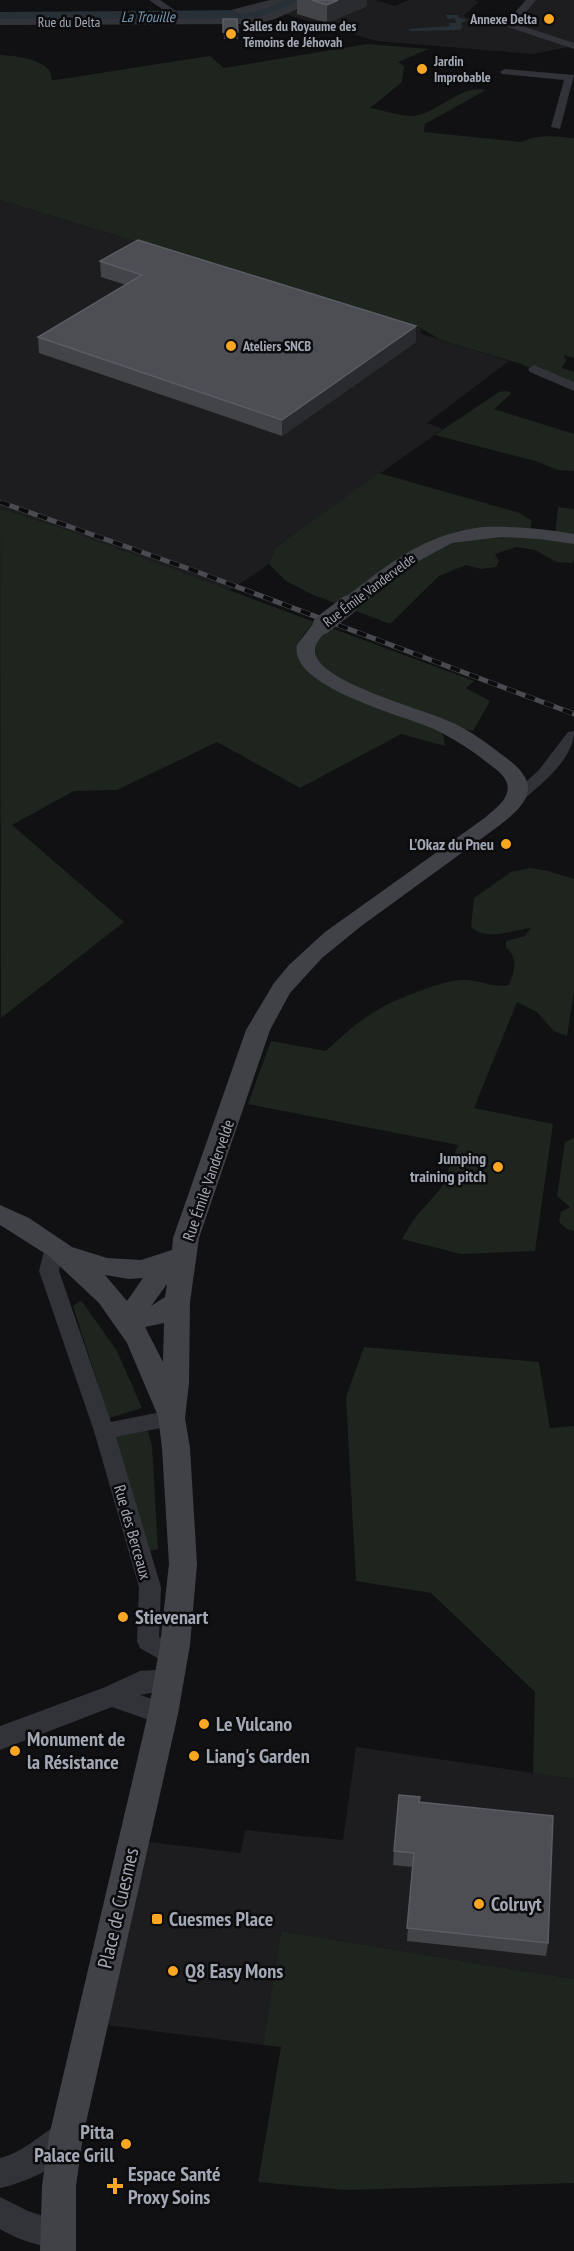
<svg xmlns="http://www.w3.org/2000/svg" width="574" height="2251" font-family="'PT Sans Narrow',sans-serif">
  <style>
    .built { fill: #1d1d20 }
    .green { fill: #1d251e }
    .water { fill: #273037 }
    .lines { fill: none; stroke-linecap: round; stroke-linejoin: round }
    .river { fill: #273037; fill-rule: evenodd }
    .minor { fill: #323338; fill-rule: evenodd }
    .tertiary { fill: #323338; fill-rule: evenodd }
    .secondary { fill: #404248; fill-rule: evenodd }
    .rail-casing { stroke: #494b51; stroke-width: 5 }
    .rail { stroke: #0c0c0e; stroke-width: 4; stroke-dasharray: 10; stroke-linecap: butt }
    .secondary-bridge { stroke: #404248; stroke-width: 19 }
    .wall { fill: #424448 }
    .shaded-wall { fill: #2a2b2e }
    .building { fill: #4d4e54; stroke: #5a5c63; stroke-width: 1.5 }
    .poi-dot { fill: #f9a622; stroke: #0c0c0e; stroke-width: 2 }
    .labels { text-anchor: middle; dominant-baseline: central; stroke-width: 5; stroke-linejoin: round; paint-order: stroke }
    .far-poi-label { font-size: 14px; font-weight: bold; fill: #a2a8b4; stroke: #0c0c0e; text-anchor: start }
    .far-street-label { font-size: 14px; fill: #a2a8b4; stroke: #0c0c0e }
    .far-water-label { font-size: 15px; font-style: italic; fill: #7699b1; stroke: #0c0c0e }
    .poi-label { font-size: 16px; font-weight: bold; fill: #a2a8b4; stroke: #0c0c0e; text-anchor: end }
    .street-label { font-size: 16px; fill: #a2a8b4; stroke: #0c0c0e }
    .near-poi-label { font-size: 20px; font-weight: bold; fill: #a2a8b4; stroke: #0c0c0e; text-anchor: start }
    .near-street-label { font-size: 20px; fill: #a2a8b4; stroke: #0c0c0e }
  </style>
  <rect width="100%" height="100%" fill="#111113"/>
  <g class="built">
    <path d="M312,0H376L395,6L408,0H475L479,2L463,16L493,26L511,22L531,0H574V46L533,54L377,41L281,13Z"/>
    <path d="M0,200L420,328L422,334L509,361L427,423L443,429L275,548L269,564L229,591L70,531L0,508Z"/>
    <path d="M356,1747L574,1779V1979L281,1931L263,2045L91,2023L133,1840L241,1853L245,1830L343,1840Z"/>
  </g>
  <g class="green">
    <path d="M367,44L429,49L398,62L404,66L402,82L370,108C383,110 399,116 412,116C435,115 463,83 486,90L425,124L424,132L521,142C538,134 556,136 574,138V358L564,355L566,361L562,368L574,372V387L521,364L441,340L420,328L0,200V55C16,56 39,58 50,71L52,80H55L210,56L224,68Z"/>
    <path d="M506,391L511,392L510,395L494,409L574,434V471L558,470L535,461L435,435L499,392Z"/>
    <path d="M379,473L520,513L532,521L530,531L555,535L558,507L574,509V559L572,563L557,562L535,550L516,547L495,554L499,561L496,567L481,569L466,565L439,576L390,624L311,594L286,581L269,564L275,548Z"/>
    <path d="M0,508L70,531L314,622C303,634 294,645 299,661L317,671L315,644L326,626L474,681L466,688L490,701L473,731L437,723L444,738L445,746L401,734L300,788L217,742L117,790L74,791L12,825L124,922L1,1018Z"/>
    <path d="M530,868L548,871L574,879V991L567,1036L554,1031L537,1012L517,1002L474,1108L553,1124L535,1251L461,1254L402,1239L414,1219L441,1188L458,1145L248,1104L271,1041L326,1051C362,1017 381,1004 428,988C440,984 451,980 464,980C482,980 491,988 509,985C514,972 519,957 506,948V941L525,936L531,928C511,930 488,942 471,927L474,898L511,872Z"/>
    <path d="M574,1138V1231L567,1229L559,1222L561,1212L570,1207L557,1196L565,1142Z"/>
    <path d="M80,1301L83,1303L117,1351L142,1408L109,1418L73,1306Z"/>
    <path d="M364,1347L539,1362L550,1428L574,1426V1779L533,1773L535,1692L431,1593L356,1581L346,1397Z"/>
    <path d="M146,1431L148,1432L152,1446L158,1549L149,1551L112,1437Z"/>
    <path d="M281,1931L574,1979V2183L346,2190L258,2182L281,2047L263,2045Z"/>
  </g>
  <path class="water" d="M446,15H458V17L467,20L461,23L462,28L459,30L411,31L408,29L450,26L449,23H456L455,18L448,19Z"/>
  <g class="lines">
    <path class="river" d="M280,0H301L298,3L269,16L249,20L0,22V12L249,10L259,9Z"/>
    <g class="minor">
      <path d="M149,0H160L176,11L168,13Z"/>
      <path d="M270,0H283C272,8 243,18 231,10Z"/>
      <path d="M304,0H317L275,19L256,24L0,25V19L256,18Z"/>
      <path d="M526,0H536L516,24L574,43V49L508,27V20Z"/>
      <path d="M505,69L574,75L560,129L551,127L564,80L502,74L500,72Z"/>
      <path d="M534,365L574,382V391L530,372L528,369Z"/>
      <path d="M574,731C574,760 539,786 518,804H508L505,801L508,798L538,771L568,732Z"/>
      <path d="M54,1238L61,1240L63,1245L59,1271L111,1422L171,1410L178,1412L181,1418L178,1424L171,1426L116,1437L161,1587L159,1637L181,1651L184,1658L181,1665L173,1667L140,1648L137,1641L139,1587L94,1431L39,1271L47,1240Z"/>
    </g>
    <g class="tertiary">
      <path d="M169,1669L178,1672L182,1680L178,1688L140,1695L172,1706L176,1714L172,1722L163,1725L112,1707L0,1750V1726L103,1688L140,1671Z"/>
      <path d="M66,2121L77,2125L81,2136C69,2164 28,2182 0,2188V2158C26,2152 42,2131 66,2121Z"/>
      <path d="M0,2197L28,2211L68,2224L72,2235L68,2246C48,2251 18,2240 0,2229Z"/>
    </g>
    <g class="secondary">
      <path d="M482,527C513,526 543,528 574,534V544L539,539L501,537L452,543L415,563L355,609H341L339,605C345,596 355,590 364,583C403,553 432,534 482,527Z"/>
      <path d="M322,619L329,621L331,625C325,634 311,643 316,656C326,684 423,709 451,722C471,731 488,744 505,757C515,764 529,776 528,790C527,804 510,817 500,825L360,927L322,958L290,993L270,1030L199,1238L190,1302L189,1383L185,1418L190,1448L197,1564L190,1645L178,1714L83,2136L76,2186V2251H40L42,2186L49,2136L148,1714L160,1645L169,1564L162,1448L158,1416L127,1343L99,1303L49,1256L0,1225V1205L29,1218L72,1247L107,1258L141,1260L172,1250L173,1238L246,1030L274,983L289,965L325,932L486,817C493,810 504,803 507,793C511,779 498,771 489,764C472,750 454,739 434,729C405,716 288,687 297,645L312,625ZM105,1275L129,1279L143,1278L127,1301ZM167,1284L165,1297L151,1306ZM164,1323L163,1362L145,1327Z"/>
    </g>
    <g class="rail-casing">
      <path id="rail" d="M0,502L195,571L574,714"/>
    </g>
    <use href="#rail" class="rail"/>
    <path class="secondary-bridge" d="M322,625L348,605"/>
  </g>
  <g class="wall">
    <path d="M297,0H367V6L327,23L297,14Z"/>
    <path d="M223,19H237L238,39H224Z"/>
    <path d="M100,261L416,326V342L282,436L39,353L38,337L126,285L101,277Z"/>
    <path d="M419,1802L548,1943L546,1956L407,1941L412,1867L393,1865L394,1851Z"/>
  </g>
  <g class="shaded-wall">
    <path d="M338,0H367V6L327,23V5Z"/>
    <path d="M416,326V342L282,436V420Z"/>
  </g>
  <g class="building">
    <path d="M312,0H338L327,5Z"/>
    <path d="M223,19H237L238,32H223Z"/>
    <path d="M138,240L416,326L282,420L38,337L142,275L100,261Z"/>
    <path d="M399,1795L420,1797L419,1802L553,1816L548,1943L407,1928L414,1853L394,1851Z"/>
  </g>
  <g class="poi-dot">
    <circle cx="549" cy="19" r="6"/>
    <circle cx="231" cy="34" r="6"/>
    <circle cx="422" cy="69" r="6"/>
    <circle cx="231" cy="346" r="6"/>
    <circle cx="506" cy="844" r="6"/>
    <circle cx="498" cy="1167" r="6"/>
    <circle cx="123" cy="1617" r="6"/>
    <circle cx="204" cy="1724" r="6"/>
    <circle cx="15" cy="1751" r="6"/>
    <circle cx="194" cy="1756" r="6"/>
    <circle cx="479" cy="1904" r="6"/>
    <rect x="151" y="1913" width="12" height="12" rx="3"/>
    <circle cx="173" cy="1971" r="6"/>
    <circle cx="126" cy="2144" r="6"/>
    <path d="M112 2177h6v6h6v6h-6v6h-6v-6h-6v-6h6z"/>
  </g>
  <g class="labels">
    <g class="far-poi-label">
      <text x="537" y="19" text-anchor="end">Annexe Delta</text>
      <text x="243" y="26">Salles du Royaume des<tspan x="243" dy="16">Témoins de Jéhovah</tspan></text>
      <text x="434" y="61">Jardin<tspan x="434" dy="16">Improbable</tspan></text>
      <text x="243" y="346">Ateliers SNCB</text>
    </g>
    <g class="far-street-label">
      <text x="69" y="22">Rue du Delta</text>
      <text transform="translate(369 590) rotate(-37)">Rue Émile Vandervelde</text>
    </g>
    <g class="far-water-label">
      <text x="148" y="16">La Trouille</text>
    </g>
    <g class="poi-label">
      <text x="494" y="844">L'Okaz du Pneu</text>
      <text x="486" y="1158">Jumping<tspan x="486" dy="18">training pitch</tspan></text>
    </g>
    <g class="street-label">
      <text transform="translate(208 1180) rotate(-71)">Rue Émile Vandervelde</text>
      <text transform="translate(133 1532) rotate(74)">Rue des Berceaux</text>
    </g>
    <g class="near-poi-label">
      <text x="135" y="1617">Stievenart</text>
      <text x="216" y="1724">Le Vulcano</text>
      <text x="27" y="1739">Monument de<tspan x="27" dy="23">la Résistance</tspan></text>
      <text x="206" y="1756">Liang's Garden</text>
      <text x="491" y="1904">Colruyt</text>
      <text x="169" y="1919">Cuesmes Place</text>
      <text x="185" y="1971">Q8 Easy Mons</text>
      <text x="114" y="2132" text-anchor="end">Pitta<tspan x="114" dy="23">Palace Grill</tspan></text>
      <text x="128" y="2174">Espace Santé<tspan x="128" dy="23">Proxy Soins</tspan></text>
    </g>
    <g class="near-street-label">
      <text transform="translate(118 1908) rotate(-77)">Place de Cuesmes</text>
    </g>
  </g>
</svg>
